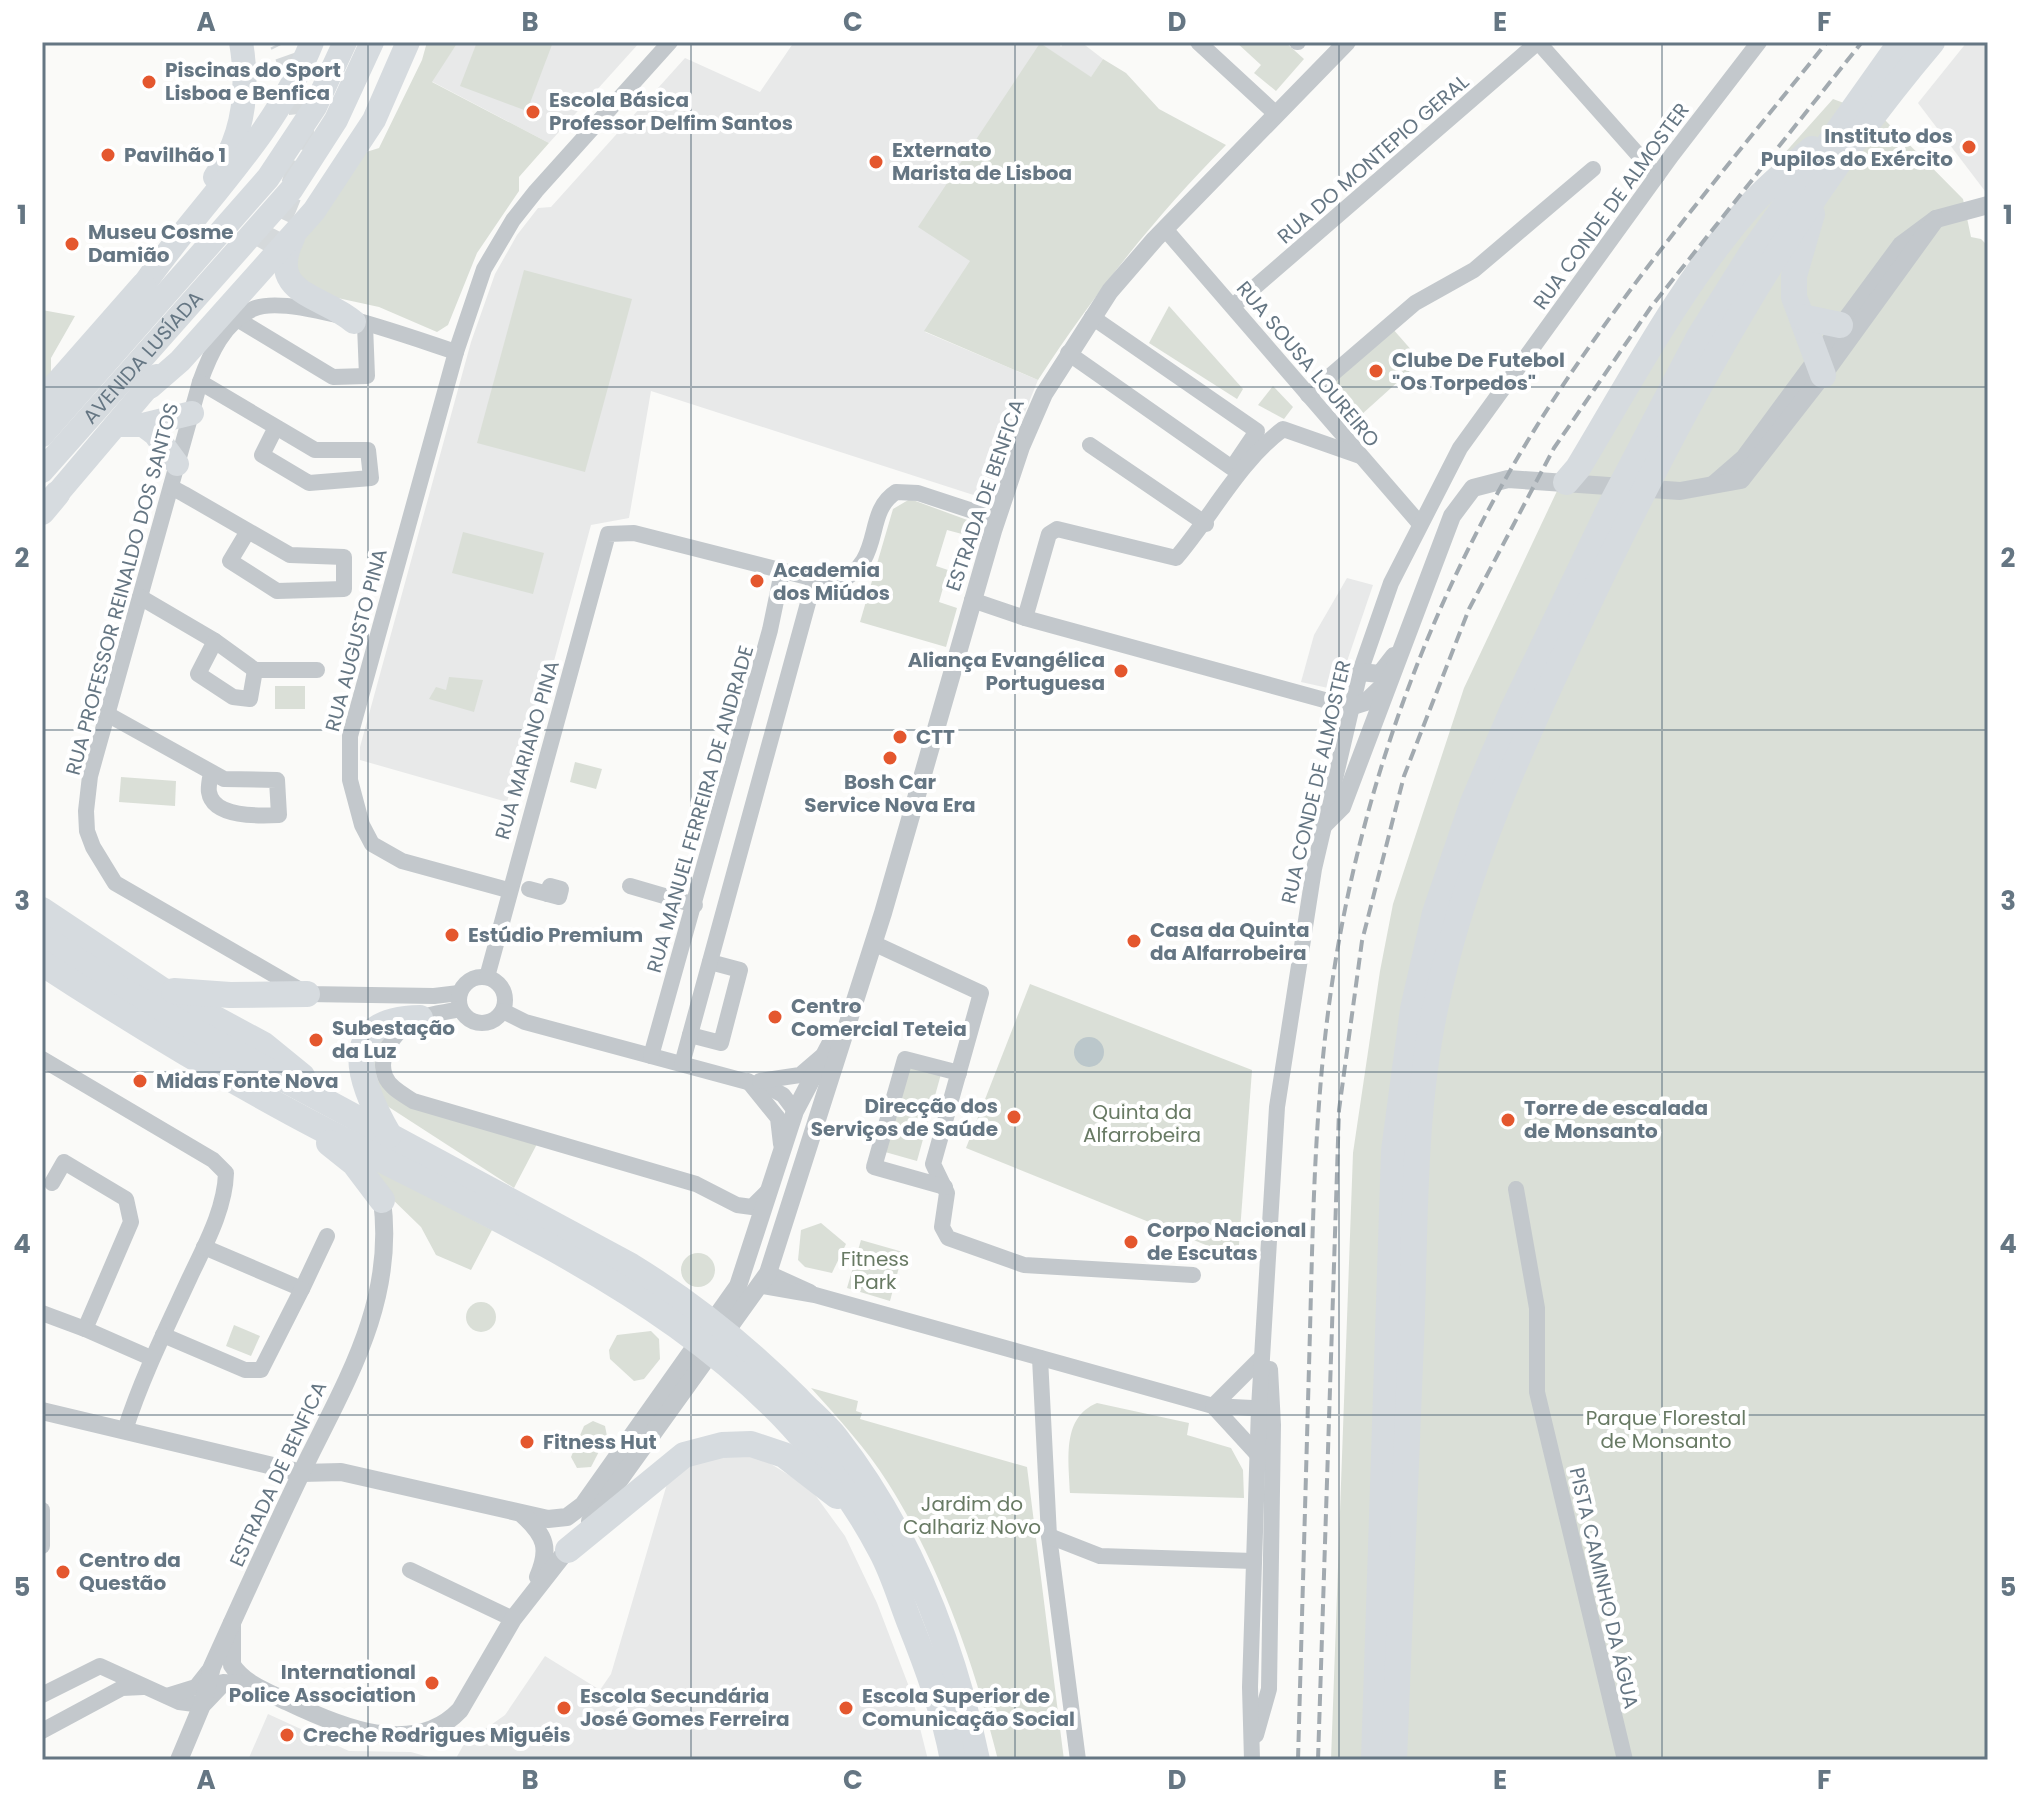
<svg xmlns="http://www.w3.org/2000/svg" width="2030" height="1802" font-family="Poppins,sans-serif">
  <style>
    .built { fill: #e8e9e9 }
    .green { fill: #dadfd7 }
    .water { fill: #bbc7cb }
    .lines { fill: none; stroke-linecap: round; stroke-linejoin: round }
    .primary-tunnel { stroke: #d5d9db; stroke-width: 24; stroke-dasharray: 24 12; stroke-linecap: butt }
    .minor { stroke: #c3c8cc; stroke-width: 16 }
    .tertiary { stroke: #c3c8cc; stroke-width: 18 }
    .primary { stroke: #d6dbdf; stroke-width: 24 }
    .trunk { stroke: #d6dbdf; stroke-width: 26 }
    .rail { stroke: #a2aab0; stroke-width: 4; stroke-dasharray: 12 6; stroke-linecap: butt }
    .grid { fill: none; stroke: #657683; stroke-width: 2; stroke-opacity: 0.55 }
    .poi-dot { fill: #e4572e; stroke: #fff; stroke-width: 3 }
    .labels { text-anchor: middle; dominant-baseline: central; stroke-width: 8; stroke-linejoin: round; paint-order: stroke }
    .poi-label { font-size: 20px; font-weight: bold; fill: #657683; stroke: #fff; text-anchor: start }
    .street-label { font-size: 20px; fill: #657683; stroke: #fff }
    .park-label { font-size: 20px; fill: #687a64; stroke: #fff }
    .neatline { fill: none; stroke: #657683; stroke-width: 3 }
    .grid-label { font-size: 26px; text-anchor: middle; font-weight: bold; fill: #657683 }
  </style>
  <rect width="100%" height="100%" fill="#fafaf8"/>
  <g class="built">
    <path d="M458,42H640L549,143L431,81Z"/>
    <path d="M794,42H1058L1061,47L1064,42H1081L1103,59L925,332L1038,380L989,500L651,391L629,518L591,525L545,694L539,693L507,802L360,760V747L471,342L495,274L517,235L538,208L551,207L685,58L760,92Z"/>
    <path d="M1967,42H1988V195L1918,103Z"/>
    <path d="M1347,578L1373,585L1340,682L1328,688L1301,682L1314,635Z"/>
    <path d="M753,1453L810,1488L845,1536L877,1603L911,1692L928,1760H455L464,1744L505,1715L545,1656L600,1690L611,1674L669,1477L707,1457Z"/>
    <path d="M268,1714L349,1751L411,1752L439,1760H248Z"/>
  </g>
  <g class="green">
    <path d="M427,42H458L432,82L549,143L519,177V191L477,253L448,325L437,332L379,307L310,292L294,274L297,245L363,153L379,148L422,60Z"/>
    <path d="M477,42H553L527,111L460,86Z"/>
    <path d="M1236,42H1285L1304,59L1276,91L1254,73L1261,65Z"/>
    <path d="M1040,43L1091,77L1103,59L1126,73L1159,109L1226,145C1155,217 1093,295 1038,380L924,331L970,261L918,227Z"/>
    <path d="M1833,99L1882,117L1963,199L1971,237L1981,239L1988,246V1760H1331L1353,1153L1380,971L1393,904L1464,688L1557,491L1765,175Z"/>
    <path d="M524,270L632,299L585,472L477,443Z"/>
    <path d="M1169,306L1243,389L1237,399L1149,343Z"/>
    <path d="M42,310L75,316L51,358V373L42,390Z"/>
    <path d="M1392,328L1421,361L1361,415L1332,381Z"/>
    <path d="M1273,386L1293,407L1284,419L1258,405Z"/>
    <path d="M910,499L981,525L977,538L947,530L936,566L948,570L939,602L957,608L946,647L860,622L893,509Z"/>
    <path d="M463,532L544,553L533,594L452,573Z"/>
    <path d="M449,677L483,680L474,712L429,699L436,687L446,690Z"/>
    <rect x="275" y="686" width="30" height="23"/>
    <path d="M575,762L602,769L596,789L570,782Z"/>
    <path d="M121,777L176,781L175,806L119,802Z"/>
    <path d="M1030,984L1252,1070L1238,1258L966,1148Z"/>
    <path d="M392,1028L383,1080L537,1144L514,1188L381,1102L369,1052Z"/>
    <path d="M910,1065L941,1074L917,1161L885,1152Z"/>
    <path d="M367,1164L492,1230L471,1270L436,1255L421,1227L385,1192Z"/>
    <path d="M821,1223L846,1244L832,1273L805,1267L798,1260L801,1230Z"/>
    <path d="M861,1240L903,1252L890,1301L847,1288Z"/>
    <circle cx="698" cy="1270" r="17"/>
    <circle cx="481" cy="1317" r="15"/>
    <path d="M234,1325L260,1336L251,1356L226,1346Z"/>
    <path d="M651,1331L659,1339L660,1359L644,1379L634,1381L610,1359L609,1350L617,1335Z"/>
    <path d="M811,1388L858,1401L856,1411L862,1413L860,1419L1027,1467L1064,1760H998C974,1664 941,1567 888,1483C866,1448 838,1418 811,1388Z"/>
    <path d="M1097,1403L1189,1423L1187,1435L1231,1448L1243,1470L1244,1498L1070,1493C1069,1460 1061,1418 1097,1403Z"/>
    <path d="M593,1421L605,1426L607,1436L591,1467L577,1468L571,1457L584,1426Z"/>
  </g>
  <circle class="water" cx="1089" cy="1052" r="15"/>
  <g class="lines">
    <path class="primary-tunnel" d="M263,250C294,196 313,146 295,84C291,70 288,55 281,42"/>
    <g class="minor">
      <path d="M1198,42L1275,113"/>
      <path d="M1297,42H1298"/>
      <path d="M1538,42L1657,176"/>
      <path d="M1165,229L1420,524"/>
      <path d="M1233,306L1538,42"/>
      <path d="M237,319L333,377L367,376L365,325"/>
      <path d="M456,352C415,339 289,292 253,309C224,322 210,354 200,382L90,776L86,811L87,831L93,847L115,883L307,994L434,996L459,993"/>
      <path d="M1068,353L1232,468L1257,431L1092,317"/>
      <path d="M200,382L315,450H368L371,478L309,483L262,455L276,427"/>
      <path d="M1308,395L1415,303L1474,270L1593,169"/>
      <path d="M1090,445L1206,524"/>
      <path d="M171,487L184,494L290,555L344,557V589L277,591L230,561L248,531"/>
      <path d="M140,597L215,641L255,670H317"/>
      <path d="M972,600L1025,618L1350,707"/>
      <path d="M1025,618L1049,534L1057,529L1176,558C1212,516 1239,462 1283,429L1360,456"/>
      <path d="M215,641L198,674L233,697L250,699L255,670"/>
      <path d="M107,714L224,779L277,780L279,815C260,816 213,818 209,792C208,787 210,778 211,773"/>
      <path d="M630,886L695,905"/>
      <path d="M529,889L559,897L561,889L550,886L547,894"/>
      <path d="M508,890L402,861L372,844L362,825L350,780V736L456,352L484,269L513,220L536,191L670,42"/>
      <path d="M873,943L981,993L933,1164L947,1193L942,1227L948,1238L1024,1265L1193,1275"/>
      <circle cx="482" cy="1000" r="23"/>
      <path d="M487,977L608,534L634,533L835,584C887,561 862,514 896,492L918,493L997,519"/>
      <path d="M460,1009C448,1012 434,1013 422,1017C401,1024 376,1052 385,1076C390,1088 403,1094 413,1101L696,1184L737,1205L752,1207L770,1189"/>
      <path d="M503,1011L525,1022L770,1088L783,1095L795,1111"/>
      <path d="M690,1035L721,1043L740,970L710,962"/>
      <path d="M651,1056L770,630L782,572"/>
      <path d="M42,1059L213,1160L226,1173C225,1209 205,1245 190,1277C167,1327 142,1377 125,1430"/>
      <path d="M682,1064L814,581"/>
      <path d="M748,1081L778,1118L781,1144"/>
      <path d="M760,1081L800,1075L821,1057"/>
      <path d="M52,1183L64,1162L126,1199L131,1222L85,1329L151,1358"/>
      <path d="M945,1187L874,1167L905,1059L959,1073"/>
      <path d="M1516,1189L1537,1308V1392L1625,1760"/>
      <path d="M204,1247L302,1289L327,1236"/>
      <path d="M768,1273L810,1292"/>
      <path d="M762,1286L815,1295L1213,1406L1272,1409"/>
      <path d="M42,1313L85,1329"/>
      <path d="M163,1335L245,1370H261L302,1289"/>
      <path d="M1040,1358L1049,1536L1078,1760"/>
      <path d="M1213,1406L1262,1357"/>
      <path d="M1213,1406L1258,1455"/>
      <path d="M42,1510V1546"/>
      <path d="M1049,1536L1100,1556L1253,1561"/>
      <path d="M410,1570L513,1619"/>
      <path d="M42,1695L100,1666L179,1702L202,1705"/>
      <path d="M167,1696L196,1687L211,1668"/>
      <path d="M42,1731L122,1688L143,1687"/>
      <path d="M1256,1735L1269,1689L1273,1425L1270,1369"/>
      <path d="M1252,1760L1250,1687L1259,1408L1277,1107L1314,869L1360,672L1391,583L1460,448L1672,155L1759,42"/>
    </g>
    <g class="tertiary">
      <path d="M1714,484L1744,458L1901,245L1936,219L1988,205"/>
      <path d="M1360,672L1380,674L1394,656"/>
      <path d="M1350,707L1366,702L1386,683"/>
      <path d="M1323,826L1342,807L1452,516L1473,488L1508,479L1680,491L1741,480L1823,375L1936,219"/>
      <path d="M42,1411L302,1473L341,1472L548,1519L567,1517L583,1505L738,1286L795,1111L837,1031"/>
      <path d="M523,1515C546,1536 550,1549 538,1577"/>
      <path d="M590,1521L768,1273L883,913L993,531L1021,447L1044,394L1110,291L1155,239L1347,42"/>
      <path d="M232,1623V1665C244,1684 268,1692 288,1702C338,1726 414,1759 460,1710L513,1619L574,1541"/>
      <path d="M204,1703L223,1683L252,1685"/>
      <path d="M179,1760L202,1705L212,1667C244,1596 276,1525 310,1455C351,1373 395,1296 382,1200"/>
    </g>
    <g class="primary">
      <path d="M215,177C244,137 249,89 241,42"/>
      <path d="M293,238C265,295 324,295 354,322"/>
      <path d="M132,302C190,213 272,143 312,42"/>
      <path d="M150,387L180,361L314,211L374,120L408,42"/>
      <path d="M118,425H143L192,413"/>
      <path d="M143,425L155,434L177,464"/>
      <path d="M42,435L268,178L315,107L345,42"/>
      <path id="s1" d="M42,471L291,190L336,120L372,42"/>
      <path d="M42,506L57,494L157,376"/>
    </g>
    <g class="trunk">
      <path d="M1812,214L1794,276V297L1823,375"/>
      <path d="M1802,317L1840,325"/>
      <path d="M42,401L143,286"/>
      <path d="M1566,482L1578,468C1631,380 1681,285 1749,207C1767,186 1791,168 1812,149"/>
      <path d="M42,512L57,494"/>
      <path d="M42,910L162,990L264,1045L302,1076"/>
      <path d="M42,937L124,991L193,1030L631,1266C693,1304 747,1348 798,1399C810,1412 825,1424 836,1438C909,1532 953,1645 977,1760"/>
      <path d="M42,963C123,1016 207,1067 292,1113C508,1230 760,1320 881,1551C893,1573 900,1598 909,1621C927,1666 944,1712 953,1760"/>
      <path d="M174,991L230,995L307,994"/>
      <path d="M389,1135C361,1086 333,1019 420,1018"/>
      <path d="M329,1143L354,1163L382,1200"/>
      <path d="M568,1550L684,1455L722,1445L751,1444L784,1455L837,1496"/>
      <path d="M1374,1760L1394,1151L1413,1009L1435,913L1473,802L1512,711L1613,501L1699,337L1751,254L1901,42"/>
      <path d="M1394,1760C1400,1612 1406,1463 1412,1315C1415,1214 1414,1109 1435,1009C1464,868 1523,741 1585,611C1680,410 1787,213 1932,42"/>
    </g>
    <g class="rail">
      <path d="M1298,1760C1302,1617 1306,1474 1310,1331C1313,1213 1315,1094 1333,977C1359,806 1417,637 1502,485C1591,325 1713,185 1827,42"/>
      <path d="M1318,1760L1339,1110L1362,941L1404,776L1469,609L1554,448L1651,307L1862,42"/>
    </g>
  </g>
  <path class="grid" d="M368,42V1760M691,42V1760M1015,42V1760M1339,42V1760M1662,42V1760M42,387H1988M42,730H1988M42,1072H1988M42,1415H1988"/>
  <g class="poi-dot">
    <circle cx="149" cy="82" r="8"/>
    <circle cx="533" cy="112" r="8"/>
    <circle cx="1969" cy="147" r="8"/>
    <circle cx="108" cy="155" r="8"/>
    <circle cx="876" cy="162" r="8"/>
    <circle cx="72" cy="244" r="8"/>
    <circle cx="1376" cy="371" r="8"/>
    <circle cx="757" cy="581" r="8"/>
    <circle cx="1121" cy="671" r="8"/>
    <circle cx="900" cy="737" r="8"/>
    <circle cx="890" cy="758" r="8"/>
    <circle cx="452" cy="935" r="8"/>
    <circle cx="1134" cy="941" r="8"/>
    <circle cx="775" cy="1017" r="8"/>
    <circle cx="316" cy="1040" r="8"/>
    <circle cx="140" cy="1081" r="8"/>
    <circle cx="1014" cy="1117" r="8"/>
    <circle cx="1508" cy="1120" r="8"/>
    <circle cx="1131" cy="1242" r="8"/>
    <circle cx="527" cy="1442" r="8"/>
    <circle cx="63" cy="1572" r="8"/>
    <circle cx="432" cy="1683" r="8"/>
    <circle cx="564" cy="1708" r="8"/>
    <circle cx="846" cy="1708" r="8"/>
    <circle cx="287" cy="1735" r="8"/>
  </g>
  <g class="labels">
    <g class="poi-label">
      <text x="165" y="70">Piscinas do Sport<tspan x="165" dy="23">Lisboa e Benfica</tspan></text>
      <text x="549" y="100">Escola Básica<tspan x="549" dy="23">Professor Delfim Santos</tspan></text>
      <text x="1953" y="136" text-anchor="end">Instituto dos<tspan x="1953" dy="23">Pupilos do Exército</tspan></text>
      <text x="892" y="150">Externato<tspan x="892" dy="23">Marista de Lisboa</tspan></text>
      <text x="124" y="155">Pavilhão 1</text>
      <text x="88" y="232">Museu Cosme<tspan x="88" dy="23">Damião</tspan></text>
      <text x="1392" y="360">Clube De Futebol<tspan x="1392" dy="23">"Os Torpedos"</tspan></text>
      <text x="773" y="570">Academia<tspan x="773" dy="23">dos Miúdos</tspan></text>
      <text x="1105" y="660" text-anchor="end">Aliança Evangélica<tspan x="1105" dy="23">Portuguesa</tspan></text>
      <text x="916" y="737">CTT</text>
      <text x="890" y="782" text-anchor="middle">Bosh Car<tspan x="890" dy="23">Service Nova Era</tspan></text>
      <text x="1150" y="930">Casa da Quinta<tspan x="1150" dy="23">da Alfarrobeira</tspan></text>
      <text x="468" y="935">Estúdio Premium</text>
      <text x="791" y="1006">Centro<tspan x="791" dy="23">Comercial Teteia</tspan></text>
      <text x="332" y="1028">Subestação<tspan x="332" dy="23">da Luz</tspan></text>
      <text x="156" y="1081">Midas Fonte Nova</text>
      <text x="998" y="1106" text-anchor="end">Direcção dos<tspan x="998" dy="23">Serviços de Saúde</tspan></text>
      <text x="1524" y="1108">Torre de escalada<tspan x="1524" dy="23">de Monsanto</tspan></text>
      <text x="1147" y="1230">Corpo Nacional<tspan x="1147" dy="23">de Escutas</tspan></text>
      <text x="543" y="1442">Fitness Hut</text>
      <text x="79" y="1560">Centro da<tspan x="79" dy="23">Questão</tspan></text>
      <text x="416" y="1672" text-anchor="end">International<tspan x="416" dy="23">Police Association</tspan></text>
      <text x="580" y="1696">Escola Secundária<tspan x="580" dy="23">José Gomes Ferreira</tspan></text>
      <text x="862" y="1696">Escola Superior de<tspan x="862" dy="23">Comunicação Social</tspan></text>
      <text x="303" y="1735">Creche Rodrigues Miguéis</text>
    </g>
    <g class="street-label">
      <text transform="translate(1373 159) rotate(-41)">RUA DO MONTEPIO GERAL</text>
      <text transform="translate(1611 206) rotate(-54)">RUA CONDE DE ALMOSTER</text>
      <text stroke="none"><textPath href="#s1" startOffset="152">AVENIDA LUSÍADA</textPath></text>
      <text transform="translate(1308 364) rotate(50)">RUA SOUSA LOUREIRO</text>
      <text transform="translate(985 495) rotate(-71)">ESTRADA DE BENFICA</text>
      <text transform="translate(122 589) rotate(-75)">RUA PROFESSOR REINALDO DOS SANTOS</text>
      <text transform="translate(356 640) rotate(-75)">RUA AUGUSTO PINA</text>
      <text transform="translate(527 750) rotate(-74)">RUA MARIANO PINA</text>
      <text transform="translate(1316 782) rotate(-77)">RUA CONDE DE ALMOSTER</text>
      <text transform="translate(700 809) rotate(-74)">RUA MANUEL FERREIRA DE ANDRADE</text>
      <text transform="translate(278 1474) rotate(-65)">ESTRADA DE BENFICA</text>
      <text transform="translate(1604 1588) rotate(77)">PISTA CAMINHO DA ÁGUA</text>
    </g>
    <g class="park-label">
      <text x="1142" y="1112">Quinta da<tspan x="1142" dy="23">Alfarrobeira</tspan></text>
      <text x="875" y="1259">Fitness<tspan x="875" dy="23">Park</tspan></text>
      <text x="1666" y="1418">Parque Florestal<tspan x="1666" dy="23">de Monsanto</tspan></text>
      <text x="972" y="1504">Jardim do<tspan x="972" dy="23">Calhariz Novo</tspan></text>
    </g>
  </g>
  <rect width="2030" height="1802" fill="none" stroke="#ffffff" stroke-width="88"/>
  <rect x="44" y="44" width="1942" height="1714" class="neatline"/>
  <g class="grid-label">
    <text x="206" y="31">A</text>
    <text x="530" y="31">B</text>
    <text x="853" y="31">C</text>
    <text x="1177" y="31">D</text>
    <text x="1500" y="31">E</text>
    <text x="1824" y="31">F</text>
    <text x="22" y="224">1</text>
    <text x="2008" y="224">1</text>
    <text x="22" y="567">2</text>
    <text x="2008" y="567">2</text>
    <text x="22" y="910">3</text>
    <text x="2008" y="910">3</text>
    <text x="22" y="1253">4</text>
    <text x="2008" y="1253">4</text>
    <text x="22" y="1596">5</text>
    <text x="2008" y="1596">5</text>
    <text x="206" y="1789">A</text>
    <text x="530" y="1789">B</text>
    <text x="853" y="1789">C</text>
    <text x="1177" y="1789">D</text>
    <text x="1500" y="1789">E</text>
    <text x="1824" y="1789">F</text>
  </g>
</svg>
